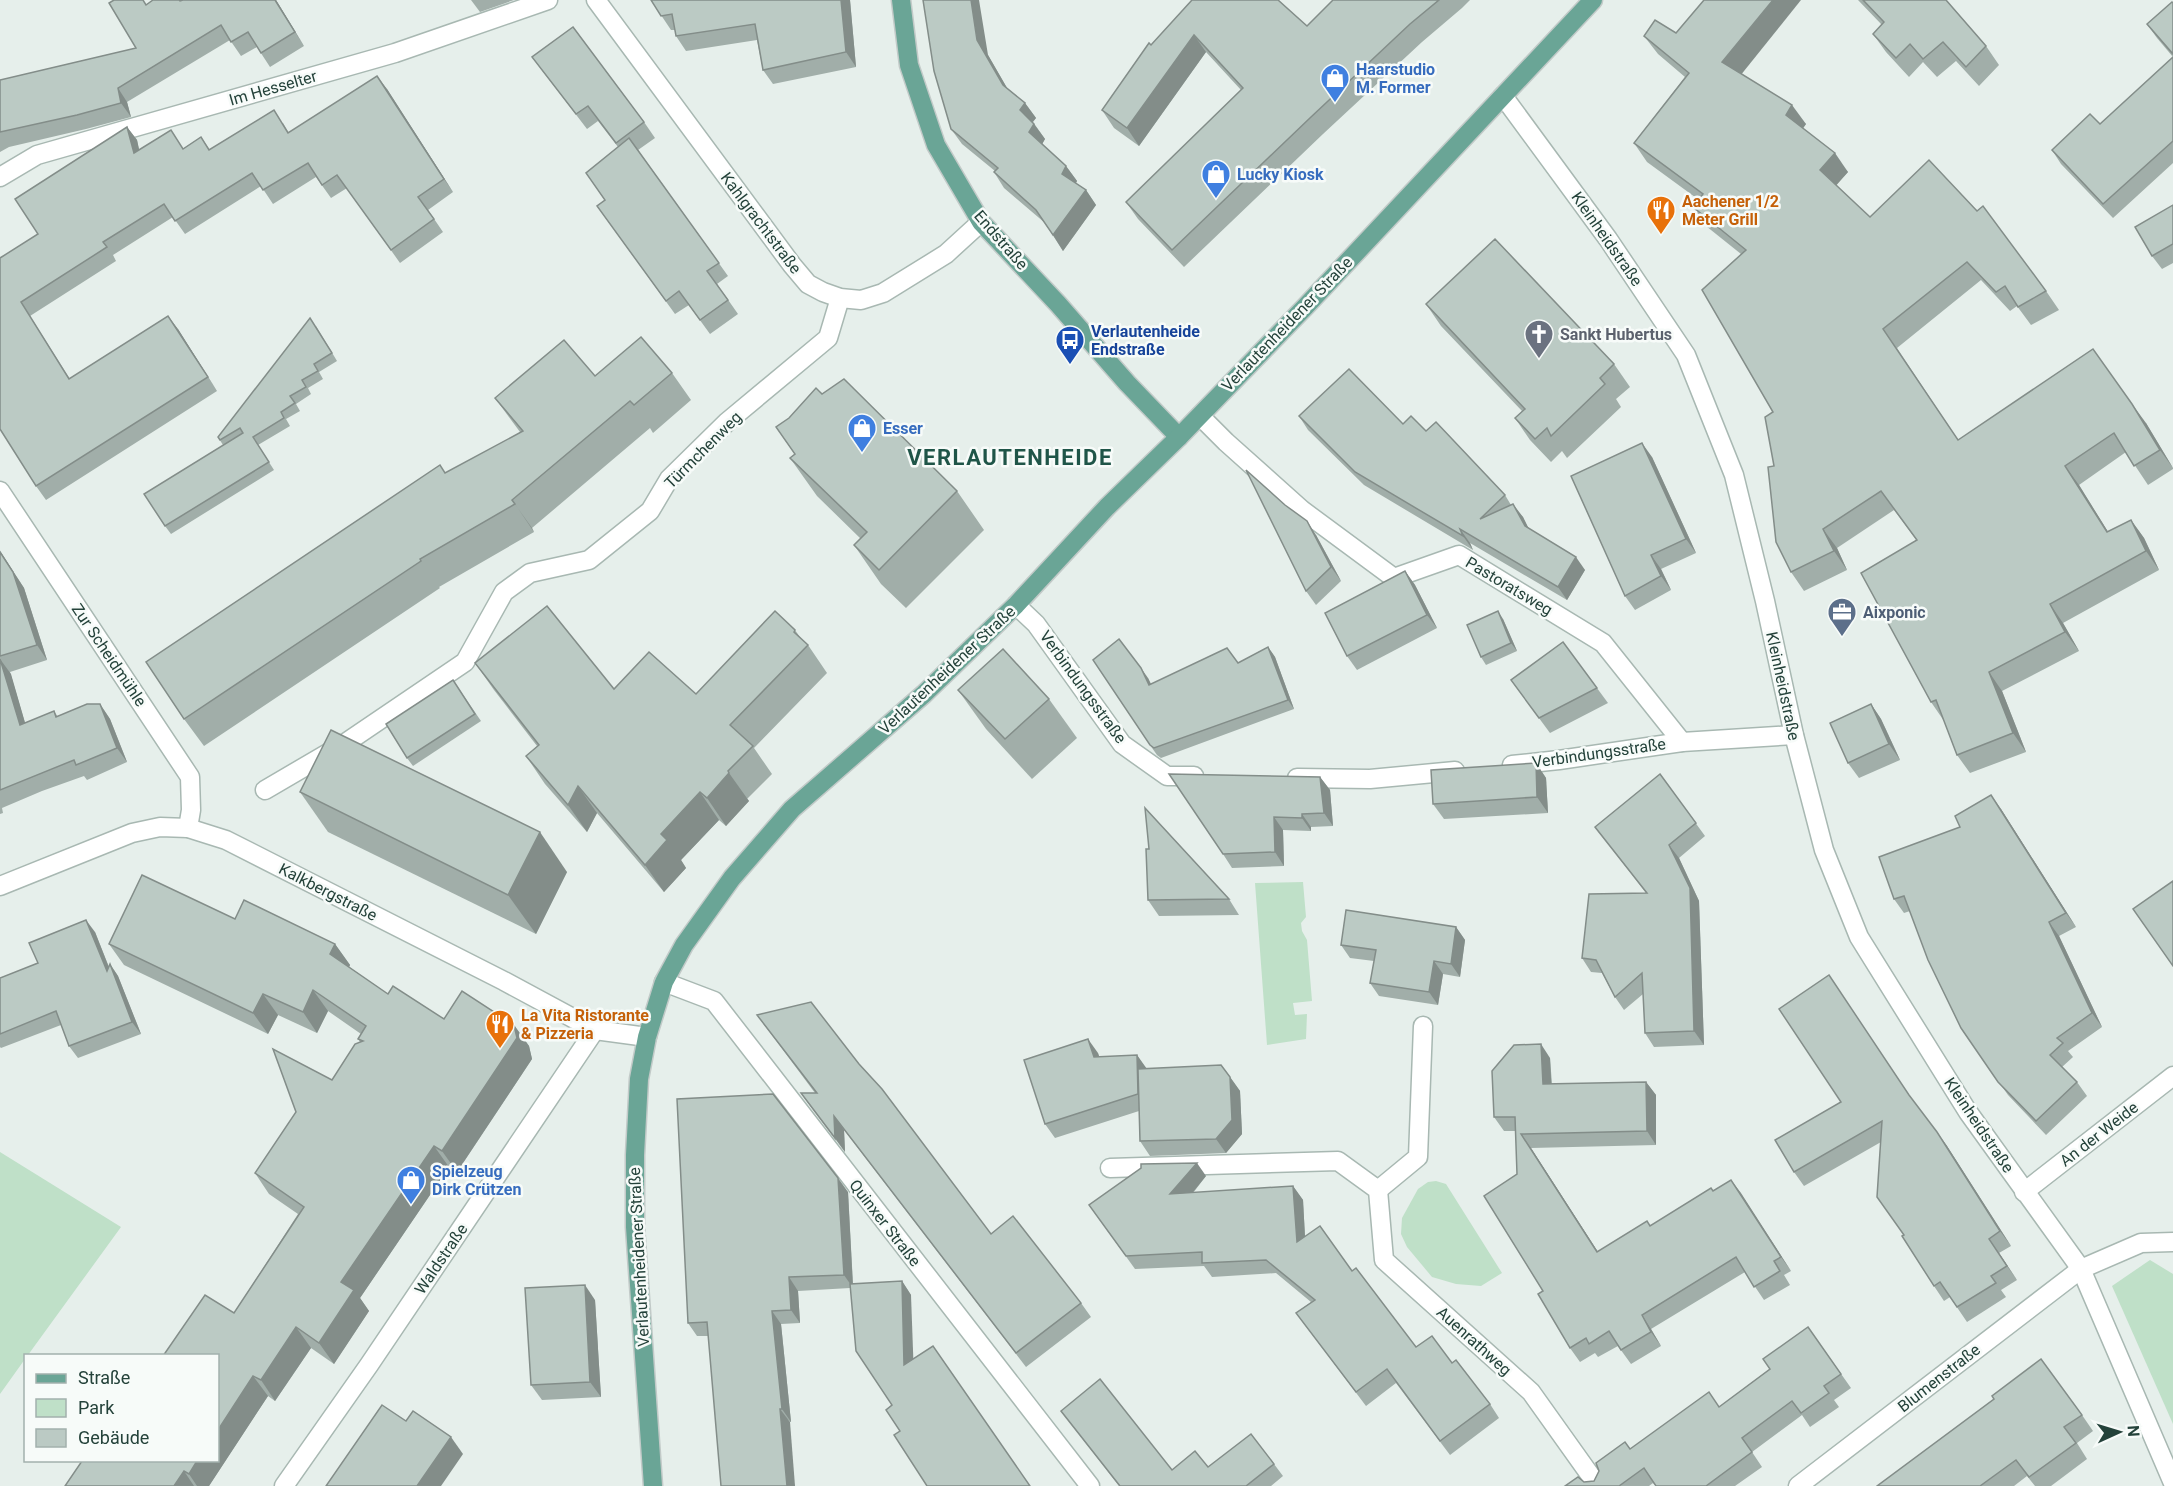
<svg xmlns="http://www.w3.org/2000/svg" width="2173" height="1486" font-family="Roboto,sans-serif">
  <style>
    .green { fill: #bfe0c8 }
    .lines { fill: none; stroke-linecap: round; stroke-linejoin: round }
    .minor-casing { stroke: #a8b8b2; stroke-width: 21 }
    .major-casing { stroke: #c2cac8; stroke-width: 21 }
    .minor { stroke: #fff; stroke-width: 18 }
    .major { stroke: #6aa596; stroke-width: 18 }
    .wall { fill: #a1aea9 }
    .shaded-wall { fill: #838d89 }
    .building { fill: #bbcac4; stroke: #838d89; stroke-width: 1.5 }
    .labels { text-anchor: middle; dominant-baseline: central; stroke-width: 5; stroke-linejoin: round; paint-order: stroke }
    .shop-label { font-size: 16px; font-weight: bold; fill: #366cbe; stroke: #f7fbf9; text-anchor: start }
    .street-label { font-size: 16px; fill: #24423a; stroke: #f7fbf9 }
    .food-label { font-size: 16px; font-weight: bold; fill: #c56008; stroke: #f7fbf9; text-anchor: start }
    .transit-label { font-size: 16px; font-weight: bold; fill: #164399; stroke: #f7fbf9; text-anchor: start }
    .worship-label { font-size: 16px; font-weight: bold; fill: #5b616d; stroke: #f7fbf9; text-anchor: start }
    .service-label { font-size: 16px; font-weight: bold; fill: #4e5e75; stroke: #f7fbf9; text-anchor: start }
    .district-label { font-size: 22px; font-weight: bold; letter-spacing: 1.5px; fill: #1f5548; stroke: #f7fbf9 }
  </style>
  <rect width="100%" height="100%" fill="#e6efeb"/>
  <g class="green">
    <path d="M1303,882L1306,917L1301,923L1302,931L1307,940L1312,1001L1293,1003L1295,1015L1307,1014L1306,1039L1267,1045L1255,883Z"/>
    <path d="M0,1152L121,1227L28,1355L26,1356L25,1359L0,1394Z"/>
    <path d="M1436,1181L1446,1184L1502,1273L1481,1286L1456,1284L1432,1277L1407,1247L1401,1234L1402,1218L1418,1189L1428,1182Z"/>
    <path d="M2150,1260L2173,1274V1424L2112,1286Z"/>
  </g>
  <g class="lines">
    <g class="minor-casing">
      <g id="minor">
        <path d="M596,0L792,265L808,284L823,292L840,298L861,300L883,293L946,254L981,222"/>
        <path d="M1503,96L1608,239L1686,355L1734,475L1765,601L1794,735L1824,850L1859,937L1968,1112L2081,1269L2173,1483"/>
        <path d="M0,177L37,155L395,53L548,0"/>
        <path d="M1200,416L1226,442L1302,510L1394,578L1459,555L1603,643L1682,742"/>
        <path d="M0,491L190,777L191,810L188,828"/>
        <path d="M1016,605L1036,624L1122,744L1167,776H1194"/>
        <path d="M1512,765L1559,760L1682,742L1794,735"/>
        <path d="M1297,778L1370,779L1455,771"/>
        <path d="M265,790L347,742L465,662L504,592L530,573L589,560L650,511L669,479L727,422L828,338L840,298"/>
        <path d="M0,886L132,833L160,827L188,828L226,840L504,981L595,1030L647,1037"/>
        <path d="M664,982L714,1001L1090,1486"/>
        <path d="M1110,1168L1338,1161L1378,1190L1384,1260L1531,1392L1598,1486"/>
        <path d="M1378,1190L1418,1157L1423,1026"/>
        <path d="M2024,1192L2173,1076"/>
        <path d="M284,1486L369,1365L595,1030"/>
        <path d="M1798,1486L2081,1269L2141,1243L2173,1242"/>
      </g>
    </g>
    <g class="major-casing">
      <g id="major">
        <path d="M901,0L909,65L936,145L981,222L1058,304L1127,383L1179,437"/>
        <path d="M653,1486L635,1227V1155L639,1079L647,1037L664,982L684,945L732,878L792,809L924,694L1016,605L1107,507L1179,437L1306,306L1593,0"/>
      </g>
    </g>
    <use href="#minor" class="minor"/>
    <use href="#major" class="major"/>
  </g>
  <g class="wall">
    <path d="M153,0H180L181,1L183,0H276L304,46L270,67L257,47L241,56L230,40L127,102L131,117L86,129L9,147L0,152V80L136,48L147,4Z"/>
    <path d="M471,0H514L480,12Z"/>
    <path d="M651,0H850L856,67L773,84L763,70L757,40L686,51L676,36L675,30H671Z"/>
    <path d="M1192,0L1307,26L1333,0H1470L1462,8L1422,42L1323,134L1184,267L1138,219L1126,202L1241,90L1206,52L1139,146L1114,128L1102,110L1151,45Z"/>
    <path d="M1858,0H1946L1986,46L1999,65L1979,86L1956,61L1937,77L1923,62L1909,77L1886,52L1873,34L1882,25Z"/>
    <path d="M2173,3V57L2157,38L2147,24Z"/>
    <path d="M1644,36L1741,73L1806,124L1803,128L1848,172L1836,185L1870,217L2046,291L2059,310L2031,325L2017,306L2010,311L1981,280L1897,348L1958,440L2146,423L2173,468V469L2148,485L2126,452L2079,485L2108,532L2131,520L2144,538L2159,570L2063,623L2079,651L2002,691L2026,752L1970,773L1957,755L1944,721L1931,702L1917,541L1894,510L1837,548L1847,570L1804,591L1791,572L1774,466L1773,412L1741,254L1706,226L1693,207L1699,200L1647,162L1634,143L1685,77L1658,54Z"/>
    <path d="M988,55L1007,88L1025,103L1036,118L1033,122L1045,139L1042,144L1066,166L1077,181L1076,183L1086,190L1096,205L1063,251L1045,223L1004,188L994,172L995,171L962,144L951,129Z"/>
    <path d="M532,57L644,122L655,138L638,150L728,276L717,284L738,314L710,334L689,305L675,314L597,206L605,200L618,147L598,121L587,129Z"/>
    <path d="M2173,57V163L2113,218L2061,164L2052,150L2100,124Z"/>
    <path d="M387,89L453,192L428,210L443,232L400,263L347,188L331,198L316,177L273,204L261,186L185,234L173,217L113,255L116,261L30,316L70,379L178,329L217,391L46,500L36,486L0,258L38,234L127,127L137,140L139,150L184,148L201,137L210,150L283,123L289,133Z"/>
    <path d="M2173,205V263L2162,269L2152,256Z"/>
    <path d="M1426,304L1614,364L1630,387L1616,399L1621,407L1567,458L1562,451L1551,462L1530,440L1515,418L1522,411L1441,326Z"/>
    <path d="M316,326L337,361L319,372L323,379L308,388L311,394L296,404L300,411L286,419L290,426L258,445L274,470L171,534L165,526L223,445L218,437Z"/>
    <path d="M672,373L691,400L653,433L650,428L532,528L534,532L439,587L440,588L204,746L184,719L520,432L495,398L595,376Z"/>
    <path d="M822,394L957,491L984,530L906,608L881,584L854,545L861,539L817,496L790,458L795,454Z"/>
    <path d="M1299,416L1403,424L1426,431L1505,495L1511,505L1523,517L1529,529L1585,570L1567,600L1470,543L1473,550L1364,485L1308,430Z"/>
    <path d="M1652,457L1696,553L1661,569L1671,590L1635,610L1625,596Z"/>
    <path d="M1316,535L1341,581L1316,605L1306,591Z"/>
    <path d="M0,551L24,588L47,660L10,672L25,723L54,711L58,717L100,704L110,719L127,762L87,780L84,776L42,791L2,808L3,813L0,814Z"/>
    <path d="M1405,571L1415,585L1437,628L1357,670L1347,656Z"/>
    <path d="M1503,619L1517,651L1486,665L1481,657Z"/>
    <path d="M795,630L802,640L808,645L827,673L754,748L772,774L747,799L749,801L726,826L719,820L681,860L686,868L664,892L597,813L587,832L545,784L526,756L537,746L494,690L475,663L614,689L696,694Z"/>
    <path d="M1563,642L1608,703L1550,733L1511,680Z"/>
    <path d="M1268,647L1275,657L1294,709L1161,758L1157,755L1150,745L1148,678L1151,684L1238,663Z"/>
    <path d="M453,680L481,721L413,766L407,758Z"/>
    <path d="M958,690L1049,699L1077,738L1032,779L986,729Z"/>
    <path d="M1871,704L1881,719L1900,760L1859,778L1848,763Z"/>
    <path d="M1536,763L1546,778L1548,813L1444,819L1433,804Z"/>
    <path d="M1660,774L1705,836L1679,858L1699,901L1704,1045L1654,1047L1645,1033L1643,994L1624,1010L1615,997L1602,973L1591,972L1582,958L1646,893L1595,827Z"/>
    <path d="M1320,777L1330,790L1333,826L1311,827V831L1283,830L1284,866L1232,868L1223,854Z"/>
    <path d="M300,792L567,872L536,934L328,832Z"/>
    <path d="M2001,809L2076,927L2059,936L2102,1027L2068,1051L2073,1057L2062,1067L2077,1082L2087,1096L2046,1135L2008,1095L1961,1028L1910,911L1904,913L1894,899L1960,827Z"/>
    <path d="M1229,899L1239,915L1159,916L1148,900Z"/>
    <path d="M235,919L335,944L350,965L349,967L388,994L444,1019L514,1025L529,1046L532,1059L457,1172L449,1167L360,1298L369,1311L334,1364L311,1348L275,1401L268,1396L209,1486H65L234,1313L298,1214L269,1194L255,1173L332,1080L360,1042L358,1039L361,1034L328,1011L317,1033L278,1015L268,1034L124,965L109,944Z"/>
    <path d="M1456,927L1465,940L1460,977L1443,974L1438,1005L1379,996L1370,983L1374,961L1350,958L1341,945Z"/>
    <path d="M95,932L109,967L110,964L118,976L141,1034L78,1058L69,1046L61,1025L1,1048L0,1047V978L38,963Z"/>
    <path d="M757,1015L991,1234L1081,1303L1091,1317L1026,1367L844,1130L845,1152L811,1107L801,1093H815Z"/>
    <path d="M1098,1053L1099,1057L1137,1055L1146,1069L1230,1077L1240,1091L1242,1134L1226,1153L1150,1156L1140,1141L1139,1111L1055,1138L1045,1124Z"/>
    <path d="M1550,1058L1552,1084L1646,1082L1656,1095V1145L1531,1148L1598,1252L1650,1226L1713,1191L1731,1180L1791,1271L1784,1275L1790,1285L1764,1300L1745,1272L1651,1329L1661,1346L1631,1364L1618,1346L1598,1357L1595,1353L1580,1362L1570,1348L1543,1291L1517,1174L1516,1131H1504L1494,1117Z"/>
    <path d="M1913,1101L1947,1146L2011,1246L1999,1253L2017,1280L2001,1290L2006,1297L1967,1322L1950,1297L1944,1301L1934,1286L1881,1142L1804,1186L1794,1172Z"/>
    <path d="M1206,1176L1193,1193L1293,1186L1303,1200L1305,1236L1352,1271L1416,1347L1452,1363L1490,1404L1499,1418L1450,1455L1396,1383L1366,1406L1296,1313L1311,1302L1276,1273L1212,1277L1204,1266L1135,1269L1089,1205Z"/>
    <path d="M848,1192L853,1284L902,1281L911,1295L900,1431L892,1405L850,1288L798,1291L800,1323L781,1324L791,1422H790L708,1336H697L688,1323Z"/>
    <path d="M595,1300L601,1397L542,1400L531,1385Z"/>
    <path d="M1808,1327L1851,1388L1834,1400L1839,1407L1810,1427L1802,1415L1752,1452L1762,1467L1735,1486H1656L1653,1483L1649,1486H1565L1594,1481L1630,1449L1719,1407L1770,1369Z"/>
    <path d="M1061,1411L1172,1470L1274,1464L1283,1476L1271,1486H1119Z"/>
    <path d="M2082,1415L2093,1431L2077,1443L2087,1459L2051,1486H2035L2027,1476L2014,1486H1877Z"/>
  </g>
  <g class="shaded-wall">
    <path d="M275,0H276L304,46L295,32Z"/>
    <path d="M841,0H850L856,67L846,52Z"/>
    <path d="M971,0H979L988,55L1014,100L1003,85L977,40Z"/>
    <path d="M1773,0H1801L1736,81L1722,62Z"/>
    <path d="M1194,35L1206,52L1139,146L1127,128Z"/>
    <path d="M377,76L387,89L453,192L444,179Z"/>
    <path d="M118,88L127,102L131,117L121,103Z"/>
    <path d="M1025,103L1036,118L1030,125L1020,110Z"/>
    <path d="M1792,105L1806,124L1799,134L1786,115Z"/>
    <path d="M1034,124L1045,139L1040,148L1029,132Z"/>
    <path d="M127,127L137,140L143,167L134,153Z"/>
    <path d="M1835,153L1848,172L1833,189L1820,170Z"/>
    <path d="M1066,166L1077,181L1072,189L1062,174Z"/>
    <path d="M1086,190L1096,205L1063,251L1053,235Z"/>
    <path d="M168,316L178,329L217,391L208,377Z"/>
    <path d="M2132,404L2146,423L2173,468L2160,450Z"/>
    <path d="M1642,443L1652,457L1696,553L1686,539Z"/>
    <path d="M2065,466L2079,485L2120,551L2107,532Z"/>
    <path d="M512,500L532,528L534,532L515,504Z"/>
    <path d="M1513,504L1523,517L1534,540L1525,526Z"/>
    <path d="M2131,520L2144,538L2159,570L2146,551Z"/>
    <path d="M1307,521L1316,535L1341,581L1331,567Z"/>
    <path d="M1460,529L1470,543L1473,550L1463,536Z"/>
    <path d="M1823,529L1837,548L1847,570L1834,551Z"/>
    <path d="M0,551L24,588L47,660L37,645Z"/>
    <path d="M1651,555L1661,569L1671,590L1661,576Z"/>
    <path d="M1576,557L1585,570L1567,600L1558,587Z"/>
    <path d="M1405,571L1415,585L1437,628L1427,615Z"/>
    <path d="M2050,604L2063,623L2079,651L2065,632Z"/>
    <path d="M1498,611L1503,619L1517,651L1511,643Z"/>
    <path d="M1268,647L1275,657L1294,709L1288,700Z"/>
    <path d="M0,659L11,674L30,740L20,725Z"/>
    <path d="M1141,668L1148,678L1156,695L1149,685Z"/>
    <path d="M1989,672L2002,691L2026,752L2013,733Z"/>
    <path d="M100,704L110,719L127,762L117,748Z"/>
    <path d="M1871,704L1881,719L1900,760L1889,744Z"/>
    <path d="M1536,763L1546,778L1548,813L1537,797Z"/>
    <path d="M729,773L749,801L726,826L707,798Z"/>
    <path d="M1320,777L1330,790L1333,826L1324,813Z"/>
    <path d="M578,786L597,813L587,832L568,805Z"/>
    <path d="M700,792L719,820L681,860L686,868L664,892L645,865L661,834Z"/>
    <path d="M1991,795L2001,809L2076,927L2066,913Z"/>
    <path d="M1302,814L1311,827V831L1302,818Z"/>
    <path d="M1274,817L1283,830L1284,866L1275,852Z"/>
    <path d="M540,832L567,872L536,934L508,895Z"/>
    <path d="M1669,845L1679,858L1699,901L1704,1045L1694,1031Z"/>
    <path d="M86,920L95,932L115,983L107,971Z"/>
    <path d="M2049,922L2059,936L2102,1027L2092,1013Z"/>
    <path d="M1456,927L1465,940L1460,977L1451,964Z"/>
    <path d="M335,944L350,965L345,975L330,954Z"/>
    <path d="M1434,961L1443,974L1438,1005L1429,992Z"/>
    <path d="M110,964L118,976L141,1034L132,1022Z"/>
    <path d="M313,990L328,1011L317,1033L303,1012Z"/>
    <path d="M263,994L278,1015L268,1034L253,1013Z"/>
    <path d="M514,1025L529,1046L532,1059L457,1172L442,1151Z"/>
    <path d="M1088,1039L1098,1053L1104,1071L1094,1057Z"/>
    <path d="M1541,1044L1550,1058L1552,1098L1543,1084Z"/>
    <path d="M1137,1055L1147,1069L1138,1094Z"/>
    <path d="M1230,1077L1240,1091L1242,1134L1226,1153L1216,1139Z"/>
    <path d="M1646,1082L1656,1095V1145L1647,1131Z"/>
    <path d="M834,1116L844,1130L845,1152L835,1138Z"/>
    <path d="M1937,1132L1947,1146L2011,1246L2000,1231Z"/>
    <path d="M1521,1134L1531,1148L1607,1266L1597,1252Z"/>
    <path d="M434,1146L449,1167L360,1298L369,1311L334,1364L319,1343L341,1282Z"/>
    <path d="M1197,1163L1206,1176L1180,1208L1170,1194Z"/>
    <path d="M838,1178L848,1192L853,1288L844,1275Z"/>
    <path d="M1731,1180L1741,1193L1791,1271L1781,1257Z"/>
    <path d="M1293,1186L1303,1200L1306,1256L1297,1242Z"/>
    <path d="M1989,1239L1999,1253L2017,1280L2007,1266Z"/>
    <path d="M789,1277L798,1291L800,1323L791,1310Z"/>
    <path d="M902,1281L911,1295L914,1378L904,1365Z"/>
    <path d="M585,1285L595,1300L601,1397L590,1382Z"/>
    <path d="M772,1311L781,1324L791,1422L782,1409Z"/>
    <path d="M1642,1315L1651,1329L1661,1346L1651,1332Z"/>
    <path d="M296,1327L311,1348L275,1401L261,1380Z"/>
    <path d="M253,1376L268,1396L209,1486H197L189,1474L197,1461H218V1430Z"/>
    <path d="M780,1409L790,1422L795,1486H787Z"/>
    <path d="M451,1437L463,1454L441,1486H417Z"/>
    <path d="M184,1471L194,1486H174Z"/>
  </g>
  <g class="building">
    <path d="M114,0H143L146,5L153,0H179L180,1L183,0H275L295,32L261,53L248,32L231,42L221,25L118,88L121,103L77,115L0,132V80L136,48L109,3Z"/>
    <path d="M651,0H841L846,52L763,70L755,24L676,36L672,14L661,16Z"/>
    <path d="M923,0H971L977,40L1003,85L1025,103L1020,110L1034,124L1029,132L1066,166L1062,174L1086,190L1053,235L1036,210L994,172L998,168L951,129L934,71Z"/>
    <path d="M1192,0H1278L1307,26L1333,0H1439L1410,24L1311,117L1172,250L1126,202L1243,88L1194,35L1127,128L1102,110L1149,43L1151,45Z"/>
    <path d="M1704,0H1773L1722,62L1792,105L1786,115L1835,153L1820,170L1870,217L1929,160L1977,211L1983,206L2046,291L2018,307L2005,286L1996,292L1967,262L1883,329L1958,440L2093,349L2132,404L2160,450L2134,466L2114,433L2065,466L2107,532L2131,520L2146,551L2050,604L2065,632L1989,672L2013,733L1957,755L1936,700L1931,702L1861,573L1917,540L1881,491L1823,529L1834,551L1791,572L1776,542L1768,467L1774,466L1765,417L1773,412L1702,290L1746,250L1693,207L1703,194L1634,143L1689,73L1644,36L1655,20L1676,33Z"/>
    <path d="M1863,0H1946L1986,46L1966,67L1943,42L1923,59L1910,44L1896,58L1873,34L1884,22Z"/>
    <path d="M2172,2L2173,3V54L2147,24Z"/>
    <path d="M573,27L644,122L616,143L588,106L576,114L532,57Z"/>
    <path d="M2173,57V141L2103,204L2052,150L2090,114L2100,124Z"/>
    <path d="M377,76L444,179L418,197L434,219L391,250L337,175L322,185L308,163L263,190L252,173L175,221L164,204L103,242L107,247L21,302L69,379L168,316L208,377L36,486L0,429V258L38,234L15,199L127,127L134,153L171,130L183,149L201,137L209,150L274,110L288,133Z"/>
    <path d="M629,138L719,263L707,271L728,300L700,320L679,291L666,301L597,206L605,200L586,173Z"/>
    <path d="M2173,205V244L2152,256L2135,227Z"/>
    <path d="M1495,239L1614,364L1600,378L1605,384L1551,436L1547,428L1535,439L1515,418L1525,409L1426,304Z"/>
    <path d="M310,318L332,353L314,364L318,371L302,380L306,387L290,396L295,403L281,412L284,418L253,437L269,462L165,526L144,494L243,433L240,428L220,440L218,437Z"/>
    <path d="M641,337L672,373L634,405L630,401L512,500L515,504L420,559L421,561L184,719L146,662L440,465L445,473L523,431L495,398L564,340L595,376Z"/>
    <path d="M1349,369L1403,424L1411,416L1426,431L1436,422L1505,495L1480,519L1513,504L1525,526L1576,557L1558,587L1460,529L1463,536L1355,472L1299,416Z"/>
    <path d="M844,379L957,491L879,570L854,545L867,532L790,458L795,454L776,427L789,418L816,388L822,394Z"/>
    <path d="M1642,443L1686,539L1651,555L1661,576L1625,596L1571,476Z"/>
    <path d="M1246,470L1285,505L1307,521L1331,567L1306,591Z"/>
    <path d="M0,552L13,572L37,645L0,656Z"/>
    <path d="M1405,571L1427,615L1347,656L1325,613Z"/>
    <path d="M547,606L614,689L649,652L696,694L775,611L795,630L794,632L808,645L730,725L753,746L728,771L729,773L707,798L700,792L661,834L667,840L645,865L578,786L568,805L526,756L539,745L475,663Z"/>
    <path d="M1498,611L1511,643L1481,657L1467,625Z"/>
    <path d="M1119,639L1141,668L1149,685L1227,648L1238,663L1268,647L1288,700L1154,748L1150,745L1093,660Z"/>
    <path d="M1563,642L1597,688L1539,718L1511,680Z"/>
    <path d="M1003,649L1049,699L1005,739L958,690Z"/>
    <path d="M0,659L20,725L54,711L56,717L87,704H100L117,748L76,765L74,760L0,790Z"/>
    <path d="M453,680L475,714L407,758L386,724Z"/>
    <path d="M1871,704L1889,744L1848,763L1830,723Z"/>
    <path d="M331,730L540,832L508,895L300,792Z"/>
    <path d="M1536,763L1537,797L1433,804L1431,770Z"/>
    <path d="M1169,774L1320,777L1324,813L1302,814V818L1274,817L1275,852L1223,854Z"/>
    <path d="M1660,774L1696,823L1669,845L1690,888L1694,1031L1645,1033L1642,973L1615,997L1596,960L1582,958L1589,894L1647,893L1595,827Z"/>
    <path d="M1991,795L2066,913L2049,922L2092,1013L2057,1038L2063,1043L2050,1055L2077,1082L2036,1121L1998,1082L1961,1028L1928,960L1904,896L1894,899L1879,857L1960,827L1955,816Z"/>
    <path d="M1145,808L1229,899L1148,900L1146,849H1149Z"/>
    <path d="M142,875L235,919L244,900L335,944L330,954L388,994L393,986L444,1019L462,991L514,1025L517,1038L442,1151L434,1146L341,1282L354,1290L319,1343L296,1327L261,1380L253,1376L218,1430V1356H163L205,1295L234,1313L304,1207L255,1173L296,1112L273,1049L332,1080L355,1044L363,1041L358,1039L366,1026L313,990L303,1012L263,994L253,1013L109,944Z"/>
    <path d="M2173,881V966L2133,909Z"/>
    <path d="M1346,910L1456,927L1451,964L1434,961L1429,992L1370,983L1376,950L1341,945Z"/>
    <path d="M86,920L107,971L110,964L132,1022L69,1046L56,1011L0,1034V978L38,963L29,943Z"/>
    <path d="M1829,975L1909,1095L1937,1132L2000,1231L1989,1239L2007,1266L1991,1276L1996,1283L1957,1307L1940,1282L1934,1286L1902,1236L1904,1235L1877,1197L1882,1121L1794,1172L1775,1140L1841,1102L1779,1009Z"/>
    <path d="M811,1002L859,1064L882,1089L991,1234L1013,1216L1081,1303L1016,1353L834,1116L835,1138L801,1093H817L757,1015Z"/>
    <path d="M1088,1039L1094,1057L1137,1055L1138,1094L1045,1124L1024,1060Z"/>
    <path d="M1541,1044L1543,1084L1646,1082L1647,1131L1521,1134L1597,1252L1647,1221L1650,1226L1711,1188L1713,1191L1731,1180L1781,1257L1774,1261L1780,1271L1754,1287L1736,1257L1642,1315L1651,1332L1621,1350L1609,1331L1589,1344L1586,1338L1570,1348L1538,1294L1543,1291L1484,1196L1517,1174L1515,1117H1494L1492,1071L1514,1045Z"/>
    <path d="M1221,1065L1230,1077L1232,1120L1216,1139L1140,1141L1138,1069Z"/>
    <path d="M773,1094L838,1178L844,1275L789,1277L791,1310L772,1311L782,1409H780L787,1486H721L707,1322L688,1323L677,1099Z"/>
    <path d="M1197,1163L1170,1194L1293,1186L1297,1242L1320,1226L1352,1271L1356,1268L1416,1347L1432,1336L1452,1363L1456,1360L1490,1404L1440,1441L1387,1369L1356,1392L1296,1313L1315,1300L1266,1260L1202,1263V1252L1126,1256L1089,1205L1141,1168V1164Z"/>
    <path d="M902,1281L904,1365L933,1346L1030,1486H927L894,1435L900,1431L886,1410L892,1405L856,1351L850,1284Z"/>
    <path d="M585,1285L590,1382L531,1385L525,1288Z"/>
    <path d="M1808,1327L1841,1374L1824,1386L1829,1393L1801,1413L1792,1401L1742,1438L1752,1452L1706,1486H1656L1644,1468L1619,1486H1565L1578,1477L1584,1482L1594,1481L1599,1471L1596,1463L1625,1442L1630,1449L1709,1392L1719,1407L1770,1369L1763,1359Z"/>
    <path d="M2041,1359L2082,1415L2064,1427L2076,1443L2029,1477L2016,1460L1980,1486H1877L1994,1399L1992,1396Z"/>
    <path d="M1100,1379L1172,1470L1195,1451L1208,1467L1251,1434L1274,1464L1246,1486H1120L1061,1411Z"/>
    <path d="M382,1405L406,1421L413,1411L451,1437L417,1486H326Z"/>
    <path d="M82,1461H197L189,1474L184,1471L174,1486H65Z"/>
  </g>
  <defs>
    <g id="shop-pin" transform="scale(1.5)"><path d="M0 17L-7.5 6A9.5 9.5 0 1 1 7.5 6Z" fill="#3f7fe0" stroke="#f7fbf9"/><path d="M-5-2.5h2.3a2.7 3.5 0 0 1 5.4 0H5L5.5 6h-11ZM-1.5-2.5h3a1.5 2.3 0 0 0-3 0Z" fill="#fff"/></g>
    <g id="restaurant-pin" transform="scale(1.5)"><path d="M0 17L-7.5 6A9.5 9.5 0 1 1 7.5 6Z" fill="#e8710a" stroke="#f7fbf9"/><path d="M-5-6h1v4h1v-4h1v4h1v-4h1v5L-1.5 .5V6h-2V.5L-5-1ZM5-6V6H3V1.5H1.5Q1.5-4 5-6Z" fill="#fff"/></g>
    <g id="church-pin" transform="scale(1.5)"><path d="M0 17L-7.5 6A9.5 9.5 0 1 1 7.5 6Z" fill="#6b7280" stroke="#f7fbf9"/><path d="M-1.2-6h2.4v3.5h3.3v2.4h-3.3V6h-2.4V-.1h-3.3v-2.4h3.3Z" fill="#fff"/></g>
    <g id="bus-pin" transform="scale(1.5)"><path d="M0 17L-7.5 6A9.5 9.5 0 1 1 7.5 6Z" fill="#1a4fb4" stroke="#f7fbf9"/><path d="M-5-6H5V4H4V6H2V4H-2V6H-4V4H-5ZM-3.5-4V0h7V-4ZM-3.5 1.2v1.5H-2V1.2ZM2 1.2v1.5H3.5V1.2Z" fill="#fff"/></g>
    <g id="office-pin" transform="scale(1.5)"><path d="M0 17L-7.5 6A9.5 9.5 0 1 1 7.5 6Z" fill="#5c6f8a" stroke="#f7fbf9"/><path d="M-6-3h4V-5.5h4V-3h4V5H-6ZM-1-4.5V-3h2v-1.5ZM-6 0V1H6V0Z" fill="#fff"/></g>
  </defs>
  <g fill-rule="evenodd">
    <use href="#shop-pin" x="1335" y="78"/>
    <use href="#shop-pin" x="1216" y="174"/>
    <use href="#restaurant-pin" x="1661" y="210"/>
    <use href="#church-pin" x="1539" y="334"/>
    <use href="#bus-pin" x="1070" y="340"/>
    <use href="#shop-pin" x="862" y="428"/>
    <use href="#office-pin" x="1842" y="612"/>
    <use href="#restaurant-pin" x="500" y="1024"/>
    <use href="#shop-pin" x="411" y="1180"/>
  </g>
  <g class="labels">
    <g class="shop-label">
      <text x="1356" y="69">Haarstudio<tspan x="1356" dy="18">M. Former</tspan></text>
      <text x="1237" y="174">Lucky Kiosk</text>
      <text x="883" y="428">Esser</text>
      <text x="432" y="1171">Spielzeug<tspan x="432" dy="18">Dirk Crützen</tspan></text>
    </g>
    <g class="street-label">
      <text transform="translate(273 88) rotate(-16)">Im Hesselter</text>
      <text transform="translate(761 223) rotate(53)">Kahlgrachtstraße</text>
      <text transform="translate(1607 239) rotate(55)">Kleinheidstraße</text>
      <text transform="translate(1001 240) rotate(49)">Endstraße</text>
      <text transform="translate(1287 324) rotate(-46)">Verlautenheidener Straße</text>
      <text transform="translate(703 450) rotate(-45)">Türmchenweg</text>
      <text transform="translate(1509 586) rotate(31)">Pastoratsweg</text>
      <text transform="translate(109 655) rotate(56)">Zur Scheidmühle</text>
      <text transform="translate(947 670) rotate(-43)">Verlautenheidener Straße</text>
      <text transform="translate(1783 686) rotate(78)">Kleinheidstraße</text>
      <text transform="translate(1083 687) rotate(54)">Verbindungsstraße</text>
      <text transform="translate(1599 753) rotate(-8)">Verbindungsstraße</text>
      <text transform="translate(328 892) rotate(27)">Kalkbergstraße</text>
      <text transform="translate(1979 1125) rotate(56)">Kleinheidstraße</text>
      <text transform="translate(2099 1134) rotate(-38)">An der Weide</text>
      <text transform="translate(885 1223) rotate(52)">Quinxer Straße</text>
      <text transform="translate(639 1257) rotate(-93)">Verlautenheidener Straße</text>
      <text transform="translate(441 1259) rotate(-56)">Waldstraße</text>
      <text transform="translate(1474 1341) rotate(42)">Auenrathweg</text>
      <text transform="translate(1939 1378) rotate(-38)">Blumenstraße</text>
    </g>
    <g class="food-label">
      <text x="1682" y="201">Aachener 1/2<tspan x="1682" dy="18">Meter Grill</tspan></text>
      <text x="521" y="1015">La Vita Ristorante<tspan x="521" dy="18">&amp; Pizzeria</tspan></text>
    </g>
    <g class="transit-label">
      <text x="1091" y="331">Verlautenheide<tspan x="1091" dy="18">Endstraße</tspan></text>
    </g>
    <g class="worship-label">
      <text x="1560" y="334">Sankt Hubertus</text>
    </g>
    <g class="service-label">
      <text x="1863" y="612">Aixponic</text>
    </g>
    <g class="district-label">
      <text x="1010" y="457">VERLAUTENHEIDE</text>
    </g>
  </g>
  <rect x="24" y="1354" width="195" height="108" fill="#f7fbf9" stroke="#a3b1ad" stroke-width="1.5"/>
  <rect x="36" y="1374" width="30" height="9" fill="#6aa596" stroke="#a3b1ad" stroke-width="1.5"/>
  <text x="78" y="1384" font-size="18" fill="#24423a">Straße</text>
  <rect x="36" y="1399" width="30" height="18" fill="#bfe0c8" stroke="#a3b1ad" stroke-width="1.5"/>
  <text x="78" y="1414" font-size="18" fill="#24423a">Park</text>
  <rect x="36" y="1429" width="30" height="18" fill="#bbcac4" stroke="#a3b1ad" stroke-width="1.5"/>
  <text x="78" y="1444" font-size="18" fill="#24423a">Gebäude</text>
  <g transform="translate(2119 1432) rotate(86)" stroke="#f7fbf9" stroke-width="4.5" paint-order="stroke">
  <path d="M0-4.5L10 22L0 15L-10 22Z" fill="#24423a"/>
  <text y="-9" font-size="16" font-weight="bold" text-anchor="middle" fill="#24423a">N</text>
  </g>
</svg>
